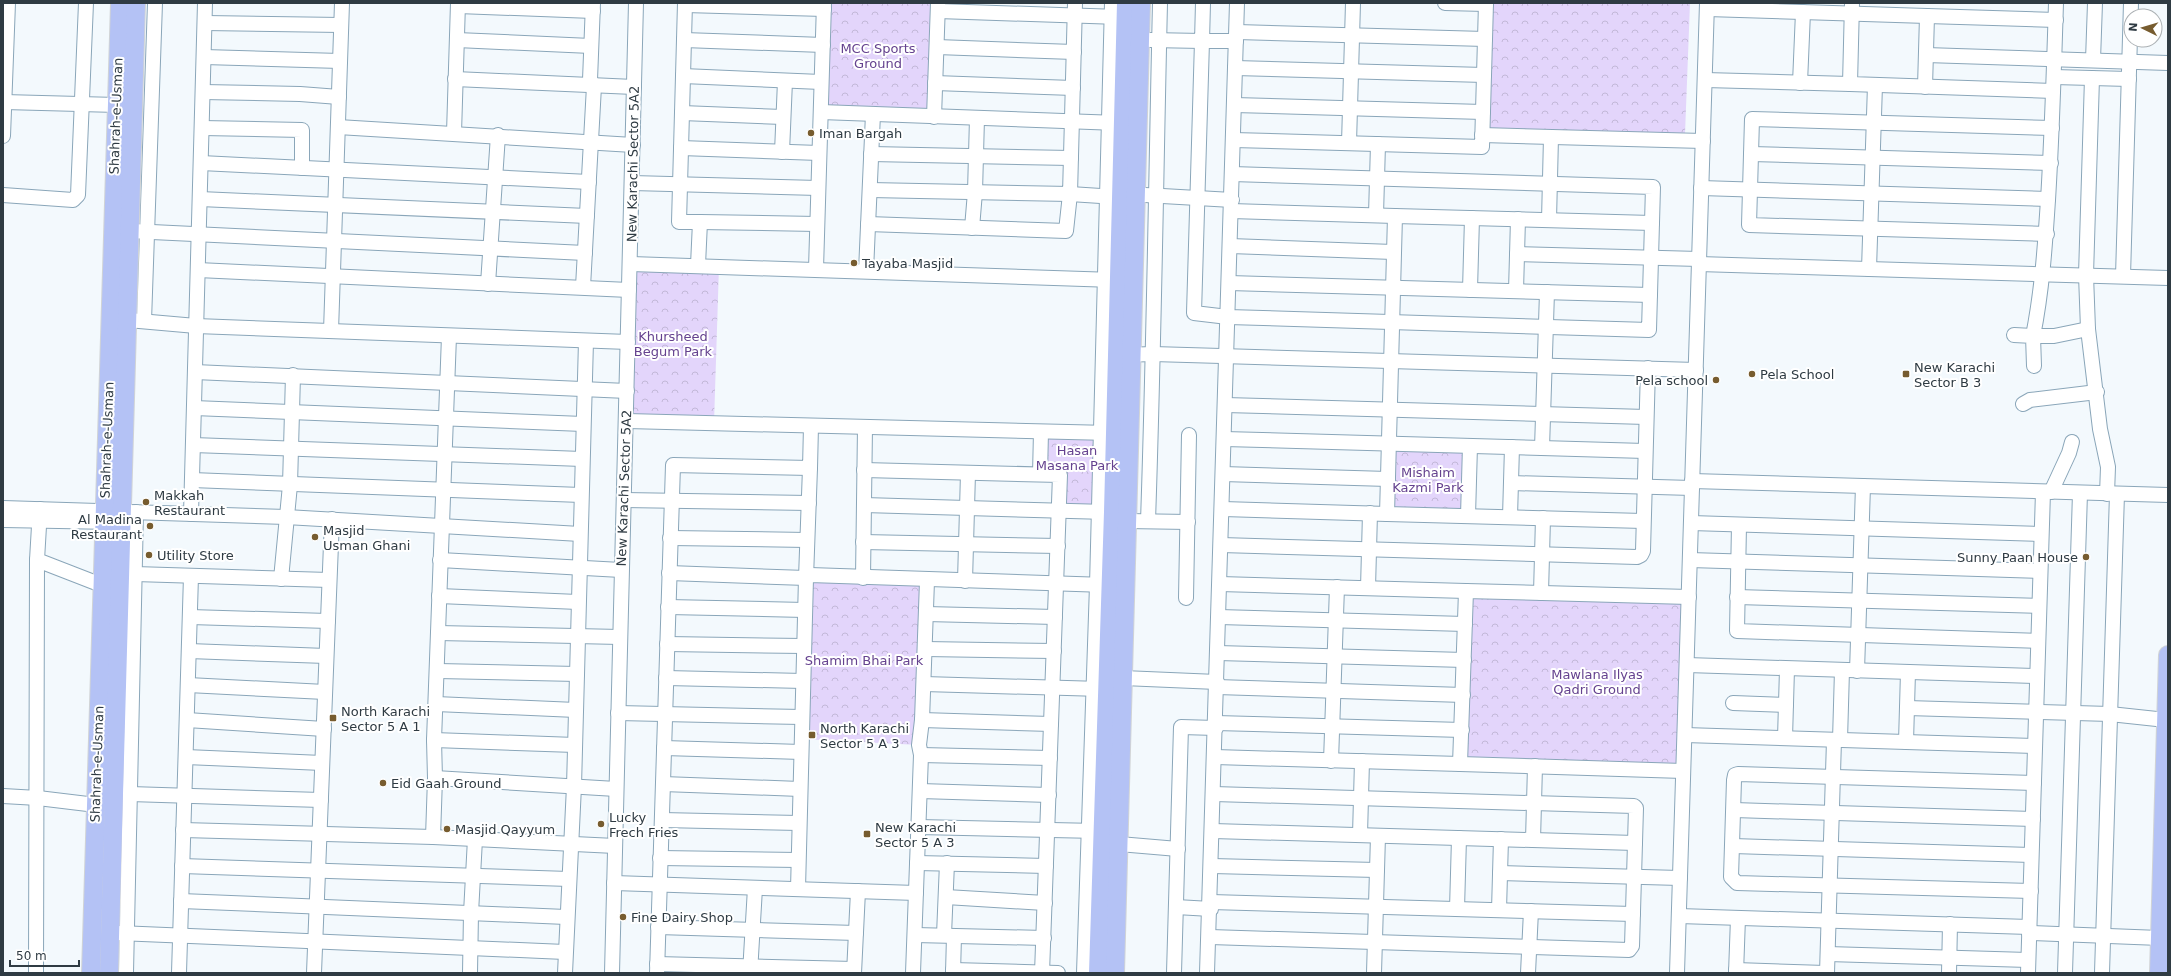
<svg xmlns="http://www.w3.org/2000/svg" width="2171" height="976" font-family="'DejaVu Sans',sans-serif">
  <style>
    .park { fill: url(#park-crowns) }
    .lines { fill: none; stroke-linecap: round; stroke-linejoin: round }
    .minor-casing { stroke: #8aa6b9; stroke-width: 16 }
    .major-casing { stroke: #d1d4d6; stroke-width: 20 }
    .minor { stroke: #fff; stroke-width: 14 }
    .major { stroke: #b4c2f5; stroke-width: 18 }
    .poi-dot { fill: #775c2f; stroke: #fff; stroke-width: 1.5 }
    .labels { text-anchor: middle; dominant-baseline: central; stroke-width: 4; stroke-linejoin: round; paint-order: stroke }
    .park-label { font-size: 13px; fill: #65428f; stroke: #fff }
    .street-label { font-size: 13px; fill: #2f3b43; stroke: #fff }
    .poi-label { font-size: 13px; fill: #2f3b43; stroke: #fff; text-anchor: start }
  </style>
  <defs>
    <pattern id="park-crowns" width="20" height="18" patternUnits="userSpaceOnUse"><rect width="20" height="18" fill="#e3d5fb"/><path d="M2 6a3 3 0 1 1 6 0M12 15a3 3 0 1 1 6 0" fill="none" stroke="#c3b8d8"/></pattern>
  </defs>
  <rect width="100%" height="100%" fill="#f3f9fd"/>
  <g class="park">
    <path d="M828,3H930L929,112L824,109Z"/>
    <path d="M1491,3H1690L1685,134L1490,129Z"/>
    <path d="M631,264L719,266L714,423L627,421Z"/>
    <path d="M1043,434L1100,436L1097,509H1061V473L1041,472Z"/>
    <path d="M1389,444L1470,446L1468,516L1387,514Z"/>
    <path d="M810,575L927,581L919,745L802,739Z"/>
    <path d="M1468,593L1689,600L1684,769L1461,761Z"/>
  </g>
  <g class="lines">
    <g class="minor-casing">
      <g id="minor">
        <path d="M685,3L679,222H700L698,265"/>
        <path d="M1445,3L1486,4"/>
        <path d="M1852,3L1850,84L2053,91"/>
        <path d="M2056,3C2054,69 2052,135 2048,200C2045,246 2042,291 2033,336H2054L2088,329"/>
        <path d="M685,5L824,9"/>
        <path d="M458,6L593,11"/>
        <path d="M1707,9L1927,16"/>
        <path d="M938,11L1119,17"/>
        <path d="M205,23L341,25"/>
        <path d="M1237,32L1485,39"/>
        <path d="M457,40L591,46"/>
        <path d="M684,40L823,45"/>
        <path d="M1150,40L1202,41L1203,3"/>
        <path d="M937,47L1074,52"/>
        <path d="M1926,55L2168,63"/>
        <path d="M204,57L340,61"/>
        <path d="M2093,60L2095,3"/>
        <path d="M1235,68L1484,75"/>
        <path d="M683,76L821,82"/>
        <path d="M2054,77L2129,79"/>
        <path d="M2092,78L2086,275L2088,329L2100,429L2108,467L2107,494"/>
        <path d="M455,79L634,87"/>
        <path d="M1705,80L1850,84"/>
        <path d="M935,83L1073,88"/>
        <path d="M1800,83L1803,12"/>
        <path d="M1925,87L1927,16L2056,20"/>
        <path d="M203,92L300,94L339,97"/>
        <path d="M4,102L117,105"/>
        <path d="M1234,105L1483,112"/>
        <path d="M821,112L1118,123"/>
        <path d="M682,113L783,117"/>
        <path d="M934,117L938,3"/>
        <path d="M338,127L633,145"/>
        <path d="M202,128L302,130V168"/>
        <path d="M454,133L458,3"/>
        <path d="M1482,135L1703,141"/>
        <path d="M3,136L8,3"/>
        <path d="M1233,140L1482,147L1486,3"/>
        <path d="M1349,143L1353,3"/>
        <path d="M681,148L819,153"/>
        <path d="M782,152L785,81"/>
        <path d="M871,154L1071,158"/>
        <path d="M1751,154L2051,163"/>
        <path d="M201,163L589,182"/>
        <path d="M1232,174L1653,187L1649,330L1228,317L1194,313L1202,41H1236"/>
        <path d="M632,183L818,188"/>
        <path d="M1701,188L2048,199"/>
        <path d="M870,190L1070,194L1075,3"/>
        <path d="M3,195L73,200L78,195L86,3"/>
        <path d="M1145,195L1232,200"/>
        <path d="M200,199L587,216"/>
        <path d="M1231,211L1395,216"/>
        <path d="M1376,215L1378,144"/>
        <path d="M1549,220L1551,137"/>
        <path d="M700,222L817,224"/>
        <path d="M868,224L1066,231L1070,194L1116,197"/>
        <path d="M972,228L975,192L977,118"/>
        <path d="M131,231L585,253"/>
        <path d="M2047,234L1749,225L1752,119L2052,128"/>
        <path d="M1230,246L1393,252"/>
        <path d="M1517,254L1699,259"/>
        <path d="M631,264L1114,280"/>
        <path d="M1699,264L2168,278"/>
        <path d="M816,269L824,3"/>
        <path d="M1869,269L1875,85"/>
        <path d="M198,270L629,290"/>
        <path d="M866,271L873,114"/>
        <path d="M2123,276L2131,3"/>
        <path d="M1229,283L1650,295"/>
        <path d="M488,284L498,135"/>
        <path d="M583,287L594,86L590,80L593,3"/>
        <path d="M1470,290L1472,218"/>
        <path d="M1516,291L1518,219"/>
        <path d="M128,320L196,326L628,342"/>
        <path d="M144,321L155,3"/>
        <path d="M331,331L342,3"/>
        <path d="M2014,335L2033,336L2034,366"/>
        <path d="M1122,355L1153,354L1696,370"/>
        <path d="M195,372L627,391"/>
        <path d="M2023,404L2030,400L2097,392"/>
        <path d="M1225,405L1646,417"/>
        <path d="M194,408L583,424"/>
        <path d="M627,421L1110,433"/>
        <path d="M1224,439L1645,451"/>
        <path d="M193,445L582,459"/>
        <path d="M1542,448L1547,292"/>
        <path d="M864,470L1060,475L1042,973"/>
        <path d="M1040,474L1041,432"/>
        <path d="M1223,474L1388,479"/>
        <path d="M192,480L581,495"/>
        <path d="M1692,481L2168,495"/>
        <path d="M1511,483L1692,488"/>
        <path d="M2051,492L2069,453L2072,442"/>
        <path d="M624,500L809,503"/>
        <path d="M864,505L1107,512"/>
        <path d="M3,508L286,517L580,534"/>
        <path d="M40,509L37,560L104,586"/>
        <path d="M1223,509L1387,514"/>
        <path d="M191,514L205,3"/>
        <path d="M1468,516L1470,446"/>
        <path d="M1510,517L1512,447"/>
        <path d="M3,520L114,522"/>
        <path d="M1127,521L1188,522"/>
        <path d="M1148,521C1154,348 1156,176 1160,3"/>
        <path d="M1643,521L1387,514L1395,216L1652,223"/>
        <path d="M1691,523L2041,534"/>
        <path d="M1739,525L1737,631L2038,641"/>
        <path d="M670,538L807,540"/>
        <path d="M863,542L1058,546"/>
        <path d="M1221,545L1637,557L1641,555L1643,551L1648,368"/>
        <path d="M440,560L621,570"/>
        <path d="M1690,560L2040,571"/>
        <path d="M126,572L135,574L329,580"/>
        <path d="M669,573L806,578L810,575L1106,585"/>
        <path d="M806,578L810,468"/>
        <path d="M863,578L865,427"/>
        <path d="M281,579L290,485L293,375"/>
        <path d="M965,581L968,473"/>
        <path d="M1220,584L1466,591"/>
        <path d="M1368,588L1370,513"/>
        <path d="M1541,593L1543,518"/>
        <path d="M439,596L578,602"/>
        <path d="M1737,597L2039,606"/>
        <path d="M1186,598L1189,435"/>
        <path d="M668,607L805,610"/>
        <path d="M926,614L1055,617"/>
        <path d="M190,617L328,621"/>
        <path d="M1219,617L1465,624"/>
        <path d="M438,633L620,637"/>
        <path d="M667,644L804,646"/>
        <path d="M925,649L1054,651"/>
        <path d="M189,651L326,656"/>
        <path d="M1218,653L1464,660"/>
        <path d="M1687,665L2037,676"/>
        <path d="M438,671L577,674"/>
        <path d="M1857,671L1863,486"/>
        <path d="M666,678L803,681"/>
        <path d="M1123,678L1217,682"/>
        <path d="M924,684L1101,689"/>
        <path d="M188,685L325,692"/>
        <path d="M1217,687L1463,695"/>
        <path d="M1733,703L1786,705"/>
        <path d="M436,704L576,710"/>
        <path d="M1907,708L2110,714L2166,720"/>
        <path d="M618,713L802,717"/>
        <path d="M187,720L324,729"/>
        <path d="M922,720L1051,724"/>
        <path d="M1216,723L1462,730"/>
        <path d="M1685,735L2035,746"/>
        <path d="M1785,738L1787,669"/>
        <path d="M434,740L575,745"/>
        <path d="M1840,740L1842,670"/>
        <path d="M1906,742L1908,672"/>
        <path d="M664,748L801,752"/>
        <path d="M921,755L1050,758"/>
        <path d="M186,757L322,763"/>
        <path d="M1215,757L1460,764"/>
        <path d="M1331,761L1337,587"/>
        <path d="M1683,771L1460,764L1466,591L1689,597"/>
        <path d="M435,778L616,789"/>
        <path d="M663,784L800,789"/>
        <path d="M920,791L1049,795"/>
        <path d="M130,794L321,800"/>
        <path d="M3,796L38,798L96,805"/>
        <path d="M1734,810L2033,819"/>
        <path d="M662,820L799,823"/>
        <path d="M919,827L1098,831"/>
        <path d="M183,830L433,837L615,846"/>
        <path d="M1213,831L1635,843"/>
        <path d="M1360,835L1362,761"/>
        <path d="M433,837L435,778L434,740L449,336"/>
        <path d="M1533,840L1535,766"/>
        <path d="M1119,844L1178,849"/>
        <path d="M1733,846L2031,855"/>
        <path d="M660,858L798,860"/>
        <path d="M917,863L1046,866"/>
        <path d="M182,866L569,879"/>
        <path d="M1212,866L1377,870"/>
        <path d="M1500,873L1680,878"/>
        <path d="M614,883L916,893"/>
        <path d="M798,889L806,578"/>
        <path d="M2031,891L1737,883L1731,877L1734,780L1735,775L1738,774L2034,783"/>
        <path d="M946,897L1045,903"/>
        <path d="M181,901L566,917"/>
        <path d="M1211,902L1633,914"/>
        <path d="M1176,907L1211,909"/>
        <path d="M1457,909L1459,838"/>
        <path d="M1499,910L1501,839"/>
        <path d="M1679,916L2029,927"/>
        <path d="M658,927L856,933"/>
        <path d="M118,933L565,952"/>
        <path d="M2029,933L2160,938"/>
        <path d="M915,935L1044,938"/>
        <path d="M944,935L947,863"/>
        <path d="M1210,937L1629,950L1632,946L1636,808L1634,806L1214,794"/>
        <path d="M1828,954L2028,960"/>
        <path d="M657,964L854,969"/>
        <path d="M953,970L1058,973"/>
        <path d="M1736,970L1825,973"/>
        <path d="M36,973L37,560"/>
        <path d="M126,973L136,512"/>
        <path d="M179,973L191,576"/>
        <path d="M314,973L332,519"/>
        <path d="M470,973L471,913L475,839"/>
        <path d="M565,973L574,786L586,341"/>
        <path d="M612,973L636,3"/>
        <path d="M657,973L673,465L810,468L811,426"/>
        <path d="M750,973L755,888"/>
        <path d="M854,973L858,891"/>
        <path d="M913,973L921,755L919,745L922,720L927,581"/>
        <path d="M953,973L954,936"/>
        <path d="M1084,973L1097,585L1112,3"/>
        <path d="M1174,973L1181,727L1216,728"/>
        <path d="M1207,973L1237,3"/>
        <path d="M1374,973L1378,836"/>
        <path d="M1528,973L1531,911"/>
        <path d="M1677,973L1707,3"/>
        <path d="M1736,973L1738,918"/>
        <path d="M1827,973L1834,740"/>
        <path d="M1949,973L1950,924"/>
        <path d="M2028,973L2043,492"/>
        <path d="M2065,973L2080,493"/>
        <path d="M2102,973L2117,494"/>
      </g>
    </g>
    <g class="major-casing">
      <g id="major">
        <path d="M91,973L120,3"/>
        <path d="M109,973L136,3"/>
        <path d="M1098,973L1113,512L1126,3"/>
        <path d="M1115,973L1141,3"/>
        <path d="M2159,973L2168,655"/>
      </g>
    </g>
    <use href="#minor" class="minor"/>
    <use href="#major" class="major"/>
  </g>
  <g class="poi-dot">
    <circle cx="811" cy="133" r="4"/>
    <circle cx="854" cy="263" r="4"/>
    <circle cx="1752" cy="374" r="4"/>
    <rect x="1902" y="370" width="8" height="8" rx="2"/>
    <circle cx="1716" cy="380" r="4"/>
    <circle cx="146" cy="502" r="4"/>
    <circle cx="150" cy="526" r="4"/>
    <circle cx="315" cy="537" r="4"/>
    <circle cx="149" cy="555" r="4"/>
    <circle cx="2086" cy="557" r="4"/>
    <rect x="329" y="714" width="8" height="8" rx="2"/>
    <rect x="808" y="731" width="8" height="8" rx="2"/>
    <circle cx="383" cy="783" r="4"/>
    <circle cx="601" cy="824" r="4"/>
    <circle cx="447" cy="829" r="4"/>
    <rect x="863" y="830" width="8" height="8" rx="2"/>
    <circle cx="623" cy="917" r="4"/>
  </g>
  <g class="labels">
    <g class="park-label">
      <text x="878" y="48">MCC Sports<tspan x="878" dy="15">Ground</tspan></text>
      <text x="673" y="336">Khursheed<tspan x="673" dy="15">Begum Park</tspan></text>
      <text x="1077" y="450">Hasan<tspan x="1077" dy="15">Masana Park</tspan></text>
      <text x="1428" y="472">Mishaim<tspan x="1428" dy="15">Kazmi Park</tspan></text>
      <text x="864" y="660">Shamim Bhai Park</text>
      <text x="1597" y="674">Mawlana Ilyas<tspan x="1597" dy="15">Qadri Ground</tspan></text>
    </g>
    <g class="street-label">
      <text transform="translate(116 116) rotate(-88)">Shahrah-e-Usman</text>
      <text transform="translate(633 164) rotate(-89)">New Karachi Sector 5A2</text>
      <text transform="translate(107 440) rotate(-88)">Shahrah-e-Usman</text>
      <text transform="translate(624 488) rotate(-88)">New Karachi Sector 5A2</text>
      <text transform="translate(97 764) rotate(-88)">Shahrah-e-Usman</text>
    </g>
    <g class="poi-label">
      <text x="819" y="133">Iman Bargah</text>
      <text x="862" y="263">Tayaba Masjid</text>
      <text x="1914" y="367">New Karachi<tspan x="1914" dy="15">Sector B 3</tspan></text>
      <text x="1760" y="374">Pela School</text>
      <text x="1708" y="380" text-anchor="end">Pela school</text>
      <text x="154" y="495">Makkah<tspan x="154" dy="15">Restaurant</tspan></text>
      <text x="142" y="519" text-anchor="end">Al Madina<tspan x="142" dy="15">Restaurant</tspan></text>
      <text x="323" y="530">Masjid<tspan x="323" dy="15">Usman Ghani</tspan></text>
      <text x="157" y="555">Utility Store</text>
      <text x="2078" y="557" text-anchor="end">Sunny Paan House</text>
      <text x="341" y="711">North Karachi<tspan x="341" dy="15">Sector 5 A 1</tspan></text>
      <text x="820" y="728">North Karachi<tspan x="820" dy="15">Sector 5 A 3</tspan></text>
      <text x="391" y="783">Eid Gaah Ground</text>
      <text x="609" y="817">Lucky<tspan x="609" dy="15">Frech Fries</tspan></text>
      <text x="875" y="827">New Karachi<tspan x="875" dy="15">Sector 5 A 3</tspan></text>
      <text x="455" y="829">Masjid Qayyum</text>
      <text x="631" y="917">Fine Dairy Shop</text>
    </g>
  </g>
  <rect width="2171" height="976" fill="none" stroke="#2f3b43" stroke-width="8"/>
  <g transform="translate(2143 28) rotate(275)"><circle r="19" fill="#ffffff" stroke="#acb1b4"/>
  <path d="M0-3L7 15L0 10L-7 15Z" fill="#775c2f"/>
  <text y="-6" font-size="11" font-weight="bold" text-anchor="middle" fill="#2f3b43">N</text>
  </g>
  <path d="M10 960v6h69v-6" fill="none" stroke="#2f3b43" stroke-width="2"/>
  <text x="16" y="960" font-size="12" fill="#2f3b43" stroke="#ffffff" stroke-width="3" paint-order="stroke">50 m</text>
</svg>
